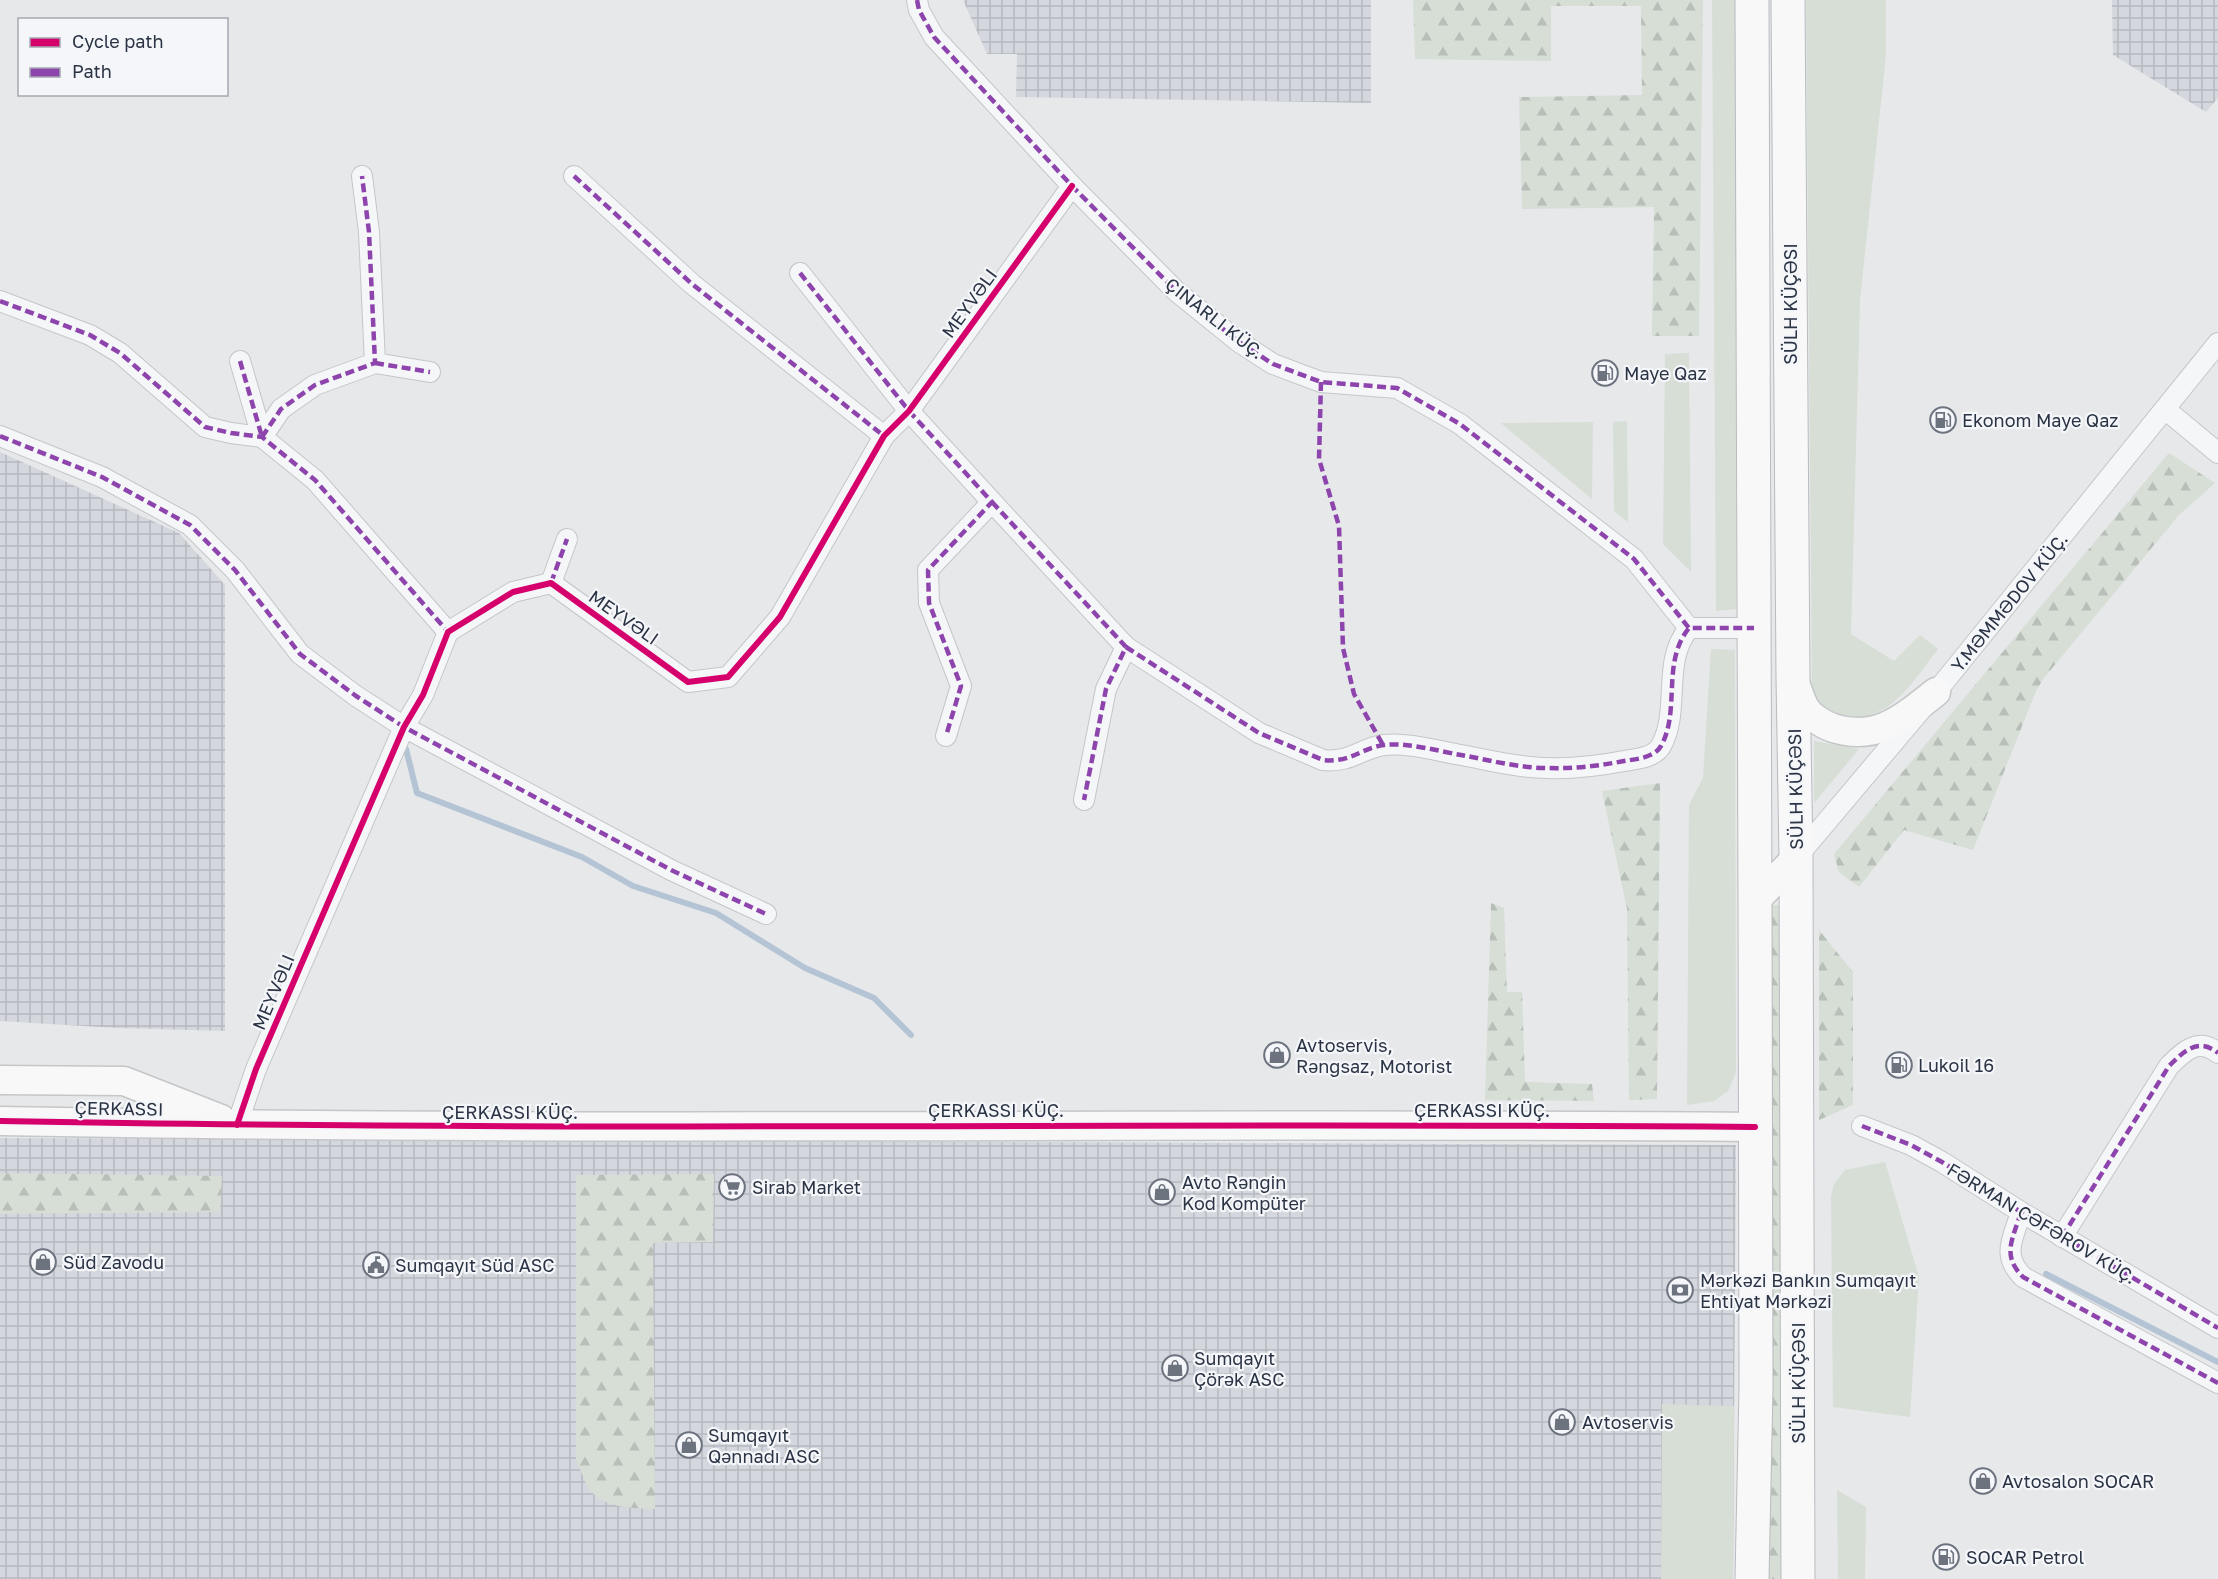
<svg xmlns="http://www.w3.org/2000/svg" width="2218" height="1579" font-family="'Golos Text',sans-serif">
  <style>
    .industrial { fill: url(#industrial-grid) }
    .green { fill: #d6ded6 }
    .forest { fill: url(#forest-firs) }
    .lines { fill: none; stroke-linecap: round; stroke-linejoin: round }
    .stream { stroke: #b4c4d5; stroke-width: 6 }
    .street-casing { stroke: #c4c6c8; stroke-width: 22 }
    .secondary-casing { stroke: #c4c6c8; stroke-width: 31 }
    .highway-casing { stroke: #b8bbbf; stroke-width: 35 }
    .street { stroke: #f5f6f7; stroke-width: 20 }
    .secondary { stroke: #f8f8f8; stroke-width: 28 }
    .highway { stroke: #f8f8f8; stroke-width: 33 }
    .quiet { stroke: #8e44ad; stroke-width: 4.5; stroke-dasharray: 9 4.5; stroke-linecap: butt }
    .cycleway-casing { stroke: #f4f6f9; stroke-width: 10 }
    .cycleway { stroke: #d6006c; stroke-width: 6 }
    .labels { text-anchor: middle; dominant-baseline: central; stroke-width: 4.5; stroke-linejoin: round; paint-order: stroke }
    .street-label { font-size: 18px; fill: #2b3445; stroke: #f4f6f9 }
    .poi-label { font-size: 18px; fill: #2b3445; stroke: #f4f6f9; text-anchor: start }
  </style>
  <defs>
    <pattern id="industrial-grid" width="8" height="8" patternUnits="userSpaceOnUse" patternTransform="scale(1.5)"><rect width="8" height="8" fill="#d4d7dd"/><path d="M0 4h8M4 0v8" fill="none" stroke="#b6b9bf"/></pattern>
    <pattern id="forest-firs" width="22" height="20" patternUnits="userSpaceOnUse" patternTransform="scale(1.5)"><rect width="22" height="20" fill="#d6ded6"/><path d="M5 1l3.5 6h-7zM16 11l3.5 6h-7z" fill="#b8bfb9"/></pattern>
  </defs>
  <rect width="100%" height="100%" fill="#e6e8ea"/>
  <g class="industrial">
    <path d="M963,0H1371V103L1016,97L1017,54H987Z"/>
    <path d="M2112,0H2218V98L2206,112L2113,55Z"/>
    <path d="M0,452L179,533L225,585V1031L117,1028L0,1021Z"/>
    <path d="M0,1138L1736,1145L1733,1579H0Z"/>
  </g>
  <g class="green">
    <path d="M1712,0H1736V609L1716,611Z"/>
    <path d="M1806,0H1886V55L1860,300L1851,634L1894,661L1920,635L1938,649C1914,679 1889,726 1844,715C1828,711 1820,705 1812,690Z"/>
    <path d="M1689,353L1691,572L1663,544L1665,354Z"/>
    <path d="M1627,421L1628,522L1614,511L1613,422Z"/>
    <path d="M1593,422L1592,499L1501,423Z"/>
    <path d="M1711,649L1735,650L1736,1073L1728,1091L1714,1101L1687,1105L1689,805L1703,778Z"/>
    <path d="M1814,741L1859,749L1814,803Z"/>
    <path d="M1885,1162L1919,1277L1910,1417L1833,1407L1831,1196L1834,1184L1845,1170Z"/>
    <path d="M1662,1404L1734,1406L1733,1579H1661Z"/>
    <path d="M1837,1490L1866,1507L1865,1579H1838Z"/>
  </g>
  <g class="forest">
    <path d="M1413,0H1703L1699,336H1652L1654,207L1522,209L1519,97L1642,95L1641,6H1551V61L1415,59Z"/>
    <path d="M2169,453L2215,483L2178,516L2044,678L2036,691L1973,850L1904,830L1859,887L1839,872L1834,854Z"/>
    <path d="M1660,783L1657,1099L1629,1100L1627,909L1602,791Z"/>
    <path d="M1491,903L1504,908L1507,992H1522L1525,1082L1592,1084L1594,1101L1485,1100Z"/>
    <path d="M1769,905H1782L1783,1579H1769Z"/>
    <path d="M1819,930L1853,972V1105L1819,1120Z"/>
    <path d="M0,1173L222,1176L220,1212L0,1214Z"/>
    <path d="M714,1174L713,1242L653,1243L655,1509C632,1508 601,1509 587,1486C583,1478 580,1468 576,1460V1175Z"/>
  </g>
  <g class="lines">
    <g class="stream">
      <path d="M406,749L417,793L582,857L633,886L716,913L805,968L874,998L911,1035"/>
      <path d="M2046,1274L2218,1362"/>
    </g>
    <g class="street-casing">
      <g id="street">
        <path d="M917,0L919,10L934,37L1072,186L1177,292L1239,342L1273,364L1321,382L1397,388L1460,424L1634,559L1689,628"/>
        <path d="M574,176L692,284L884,436"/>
        <path d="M800,273L909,411L992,502L928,570L929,603L961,686L946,736"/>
        <path d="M0,301L90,335L120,353L205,427L231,433L262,437L315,480L448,632"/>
        <path d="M240,361L262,437"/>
        <path d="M375,363L430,372"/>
        <path d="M2165,409L2218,453"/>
        <path d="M0,436L102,477L190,525L235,570L300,654L356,696L404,727L671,870L766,914"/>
        <path d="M262,437L281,409L315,385L375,363L369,232L362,176"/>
        <path d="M992,502L1126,647L1106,689L1084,800"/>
        <path d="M551,583L567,539"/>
        <path d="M1126,647L1259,733L1323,760C1351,763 1361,748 1384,745C1406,742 1438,751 1461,755C1489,760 1519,768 1547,768C1573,769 1598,766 1624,761C1636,759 1654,758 1661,746C1681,710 1661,662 1689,628H1754"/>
        <path d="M1796,858L1936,692L2218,343"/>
        <path d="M237,1125L256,1069L404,727L423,695L448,632L513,592L551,583L688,682L728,677L780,617L884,436L909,411L1072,186"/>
        <path d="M1862,1126L1911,1145L1942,1162L2021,1212L2218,1328"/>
        <path d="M2021,1212C2013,1239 2001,1255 2023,1277L2218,1383"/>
        <path d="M2062,1237L2169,1066C2184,1051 2198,1037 2218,1053"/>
      </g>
    </g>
    <g class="secondary-casing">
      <g id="secondary">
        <path d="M1794,680C1797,688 1800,698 1804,706C1809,716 1822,724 1833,728C1877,742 1903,718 1936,692"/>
        <path d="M1755,901L1796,858"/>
        <path d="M0,1080L124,1081L221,1119"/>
        <path d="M0,1121C585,1132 1170,1122 1755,1127"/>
      </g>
    </g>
    <g class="highway-casing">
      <g id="highway">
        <path d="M1752,0L1755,901L1756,1388L1752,1579"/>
        <path d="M1788,0L1793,677L1796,858L1798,1579"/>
      </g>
    </g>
    <use href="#street" class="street"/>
    <use href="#secondary" class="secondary"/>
    <use href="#highway" class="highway"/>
    <g class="quiet">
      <path d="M917,0L919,10L934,37L1072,186L1177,292L1239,342L1273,364L1321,382L1397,388L1460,424L1634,559L1689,628"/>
      <path d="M574,176L692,284L884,436"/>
      <path d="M800,273L909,411L992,502L928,570L929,603L961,686L946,736"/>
      <path d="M0,301L90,335L120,353L205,427L231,433L262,437L315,480L448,632"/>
      <path d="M240,361L262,437"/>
      <path d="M375,363L430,372"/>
      <path d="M1321,382L1319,459L1339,526L1343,648L1354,694L1383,745"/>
      <path d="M0,436L102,477L190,525L235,570L300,654L356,696L404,727L671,870L766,914"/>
      <path d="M262,437L281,409L315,385L375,363L369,232L362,176"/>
      <path d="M992,502L1126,647L1106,689L1084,800"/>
      <path d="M551,583L567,539"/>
      <path d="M1126,647L1259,733L1323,760C1351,763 1361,748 1384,745C1406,742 1438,751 1461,755C1489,760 1519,768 1547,768C1573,769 1598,766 1624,761C1636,759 1654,758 1661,746C1681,710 1661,662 1689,628H1754"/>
      <path d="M1862,1126L1911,1145L1942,1162L2021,1212L2218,1328"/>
      <path d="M2021,1212C2013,1239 2001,1255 2023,1277L2218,1383"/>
      <path d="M2062,1237L2169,1066C2184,1051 2198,1037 2218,1053"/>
    </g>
    <g class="cycleway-casing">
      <g id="cycleway">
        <path d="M0,1121C585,1132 1170,1122 1755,1127"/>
        <path d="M237,1125L256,1069L404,727L423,695L448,632L513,592L551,583L688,682L728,677L780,617L884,436L909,411L1072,186"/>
      </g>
    </g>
    <use href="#cycleway" class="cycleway"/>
  </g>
  <defs>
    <g id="fuel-ring" transform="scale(1.35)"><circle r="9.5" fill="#f4f6f9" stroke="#6c737f" stroke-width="1.5"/><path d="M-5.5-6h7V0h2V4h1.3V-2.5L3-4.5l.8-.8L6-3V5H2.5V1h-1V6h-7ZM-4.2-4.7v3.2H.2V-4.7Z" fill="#6c737f"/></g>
    <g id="shop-ring" transform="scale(1.35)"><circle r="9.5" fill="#f4f6f9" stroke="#6c737f" stroke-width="1.5"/><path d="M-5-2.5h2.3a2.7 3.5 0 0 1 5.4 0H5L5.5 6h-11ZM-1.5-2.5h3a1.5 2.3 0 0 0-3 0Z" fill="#6c737f"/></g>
    <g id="supermarket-ring" transform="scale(1.35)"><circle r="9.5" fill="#f4f6f9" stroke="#6c737f" stroke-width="1.5"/><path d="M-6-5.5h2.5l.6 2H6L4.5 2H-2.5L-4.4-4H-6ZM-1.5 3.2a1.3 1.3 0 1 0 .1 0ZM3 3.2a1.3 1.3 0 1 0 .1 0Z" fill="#6c737f"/></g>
    <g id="civic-ring" transform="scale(1.35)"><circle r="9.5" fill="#f4f6f9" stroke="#6c737f" stroke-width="1.5"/><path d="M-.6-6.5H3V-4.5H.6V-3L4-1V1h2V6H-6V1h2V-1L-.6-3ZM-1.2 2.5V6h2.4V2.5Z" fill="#6c737f"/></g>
    <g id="bank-ring" transform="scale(1.35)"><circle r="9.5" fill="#f4f6f9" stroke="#6c737f" stroke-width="1.5"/><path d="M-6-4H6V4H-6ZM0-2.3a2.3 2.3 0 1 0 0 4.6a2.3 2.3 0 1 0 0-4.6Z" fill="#6c737f"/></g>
  </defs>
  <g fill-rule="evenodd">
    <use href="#fuel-ring" x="1605" y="373"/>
    <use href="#fuel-ring" x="1943" y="420"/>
    <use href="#shop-ring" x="1277" y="1055"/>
    <use href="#fuel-ring" x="1899" y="1065"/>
    <use href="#supermarket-ring" x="732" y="1187"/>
    <use href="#shop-ring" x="1162" y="1192"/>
    <use href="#shop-ring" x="43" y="1262"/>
    <use href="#civic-ring" x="376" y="1265"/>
    <use href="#bank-ring" x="1680" y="1290"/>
    <use href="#shop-ring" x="1175" y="1368"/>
    <use href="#shop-ring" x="1562" y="1422"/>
    <use href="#shop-ring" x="689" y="1445"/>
    <use href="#shop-ring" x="1983" y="1481"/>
    <use href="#fuel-ring" x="1946" y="1557"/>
  </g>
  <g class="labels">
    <g class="street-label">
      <text transform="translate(969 303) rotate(-54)">MEYVƏLI</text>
      <text transform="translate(1790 304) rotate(-90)">SÜLH KÜÇƏSI</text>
      <text transform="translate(1215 318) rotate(38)">ÇINARLI KÜÇ.</text>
      <text transform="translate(2009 602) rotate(-51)">Y.MƏMMƏDOV KÜÇ.</text>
      <text transform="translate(624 617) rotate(35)">MEYVƏLI</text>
      <text transform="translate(1795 789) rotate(-91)">SÜLH KÜÇƏSI</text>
      <text transform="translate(273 992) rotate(-67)">MEYVƏLI</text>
      <text transform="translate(119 1108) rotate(1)">ÇERKASSI</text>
      <text x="996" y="1110">ÇERKASSI KÜÇ.</text>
      <text x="1482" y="1110">ÇERKASSI KÜÇ.</text>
      <text x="510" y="1112">ÇERKASSI KÜÇ.</text>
      <text transform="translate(2042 1223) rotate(31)">FƏRMAN CƏFƏROV KÜÇ.</text>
      <text transform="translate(1798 1383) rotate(-90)">SÜLH KÜÇƏSI</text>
    </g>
    <g class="poi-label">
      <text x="1624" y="373">Maye Qaz</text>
      <text x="1962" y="420">Ekonom Maye Qaz</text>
      <text x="1296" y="1045">Avtoservis,<tspan x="1296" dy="21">Rəngsaz, Motorist</tspan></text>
      <text x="1918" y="1065">Lukoil 16</text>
      <text x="1182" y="1182">Avto Rəngin<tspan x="1182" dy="21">Kod Kompüter</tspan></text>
      <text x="752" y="1187">Sirab Market</text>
      <text x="63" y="1262">Süd Zavodu</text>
      <text x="395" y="1265">Sumqayıt Süd ASC</text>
      <text x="1700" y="1280">Mərkəzi Bankın Sumqayıt<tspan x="1700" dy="21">Ehtiyat Mərkəzi</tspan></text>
      <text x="1194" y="1358">Sumqayıt<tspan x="1194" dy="21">Çörək ASC</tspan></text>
      <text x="1582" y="1422">Avtoservis</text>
      <text x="708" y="1435">Sumqayıt<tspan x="708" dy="21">Qənnadı ASC</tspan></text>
      <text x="2002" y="1481">Avtosalon SOCAR</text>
      <text x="1966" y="1557">SOCAR Petrol</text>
    </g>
  </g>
  <rect x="18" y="18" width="210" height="78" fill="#f4f6f9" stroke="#a4a8b1" stroke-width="1.5"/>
  <rect x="30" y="38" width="30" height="9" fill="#d6006c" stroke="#a4a8b1" stroke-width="1.5"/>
  <text x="72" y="48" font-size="18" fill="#2b3445">Cycle path</text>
  <rect x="30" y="68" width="30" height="9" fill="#8e44ad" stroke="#a4a8b1" stroke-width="1.5"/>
  <text x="72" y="78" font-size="18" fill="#2b3445">Path</text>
</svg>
